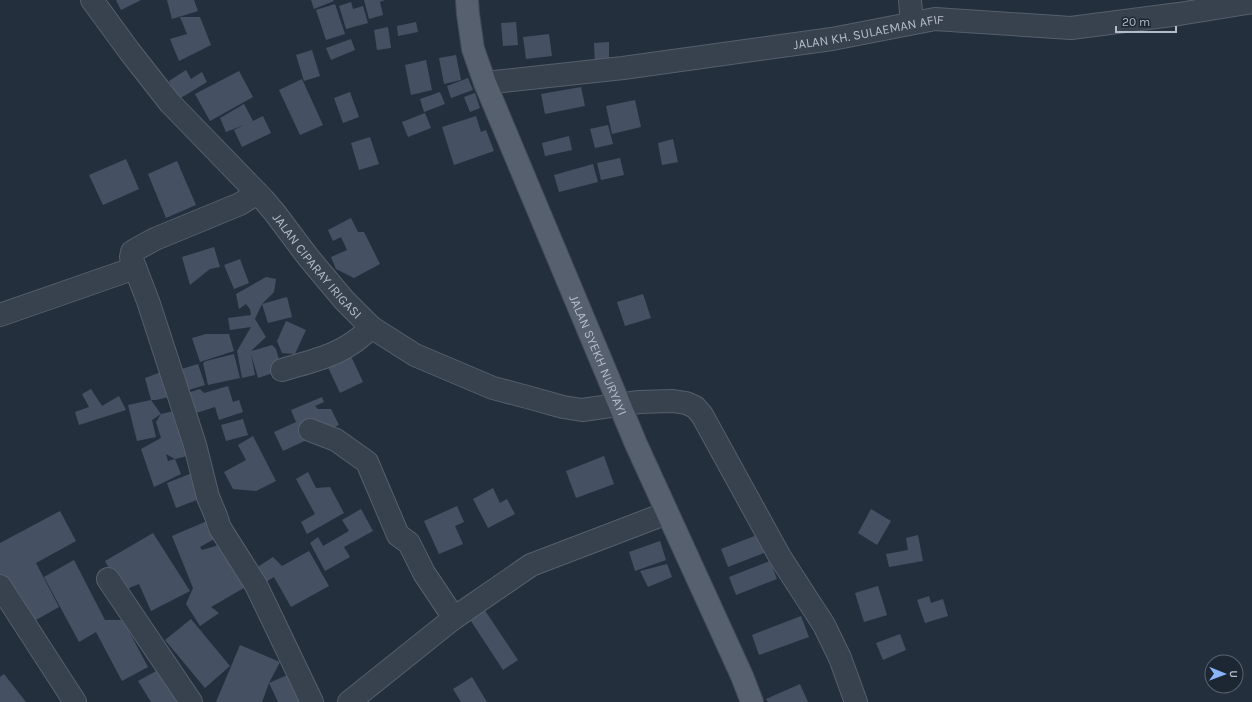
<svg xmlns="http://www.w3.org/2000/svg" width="1252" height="702" font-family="Karla,sans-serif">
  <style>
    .building { fill: #455162 }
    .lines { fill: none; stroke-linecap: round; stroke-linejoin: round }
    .minor-casing { stroke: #565f6c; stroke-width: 24 }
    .major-casing { stroke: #414a57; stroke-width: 24 }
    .minor { stroke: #38414e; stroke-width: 22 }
    .major { stroke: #56606e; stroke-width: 22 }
    .labels { text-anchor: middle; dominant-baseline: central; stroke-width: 3.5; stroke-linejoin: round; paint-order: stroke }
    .street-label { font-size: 13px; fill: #b4bcc9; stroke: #1d2633 }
  </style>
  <rect width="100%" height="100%" fill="#242f3e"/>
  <g class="building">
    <path d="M116,0H141L121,10Z"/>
    <path d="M167,0H194L198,11L172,19Z"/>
    <path d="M311,0H333L334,1L314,9Z"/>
    <path d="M364,0H385L380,2L383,15L369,19Z"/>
    <path d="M351,2L353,9L363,6L368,23L346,29L339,6Z"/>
    <path d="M335,4L345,34L326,40L316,10Z"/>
    <path d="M180,17H200L211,45L179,61L170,39L187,34Z"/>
    <path d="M416,22L418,32L398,36L397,26Z"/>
    <path d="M516,22L518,45L503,46L501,23Z"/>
    <path d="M388,27L391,48L377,50L374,30Z"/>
    <path d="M549,34L552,56L526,59L523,37Z"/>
    <path d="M351,39L355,50L331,60L326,48Z"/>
    <path d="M609,42V65L595,66L594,43Z"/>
    <path d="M312,50L320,76L304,81L296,55Z"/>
    <path d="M456,55L461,80L444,84L439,58Z"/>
    <path d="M426,60L432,90L411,95L405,65Z"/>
    <path d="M186,70L191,79L202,72L207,82L179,99L169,81Z"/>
    <path d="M239,71L253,97L210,121L195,94Z"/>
    <path d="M468,78L473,90L451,98L447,86Z"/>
    <path d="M302,79L323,125L300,135L279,90Z"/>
    <path d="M581,87L585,106L545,114L541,94Z"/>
    <path d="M350,92L359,117L343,123L334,98Z"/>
    <path d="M440,92L445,104L424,112L420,99Z"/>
    <path d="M475,93L480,108L470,112L464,97Z"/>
    <path d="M635,100L641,127L612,134L606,106Z"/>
    <path d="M244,104L253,121L263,116L271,133L242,147L234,130L244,125L226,132L220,118Z"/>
    <path d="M425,113L431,128L408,137L402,122Z"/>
    <path d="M476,116L481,132L486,130L494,151L454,165L442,127Z"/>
    <path d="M608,125L613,144L595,148L590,129Z"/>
    <path d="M569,136L572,150L545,156L542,143Z"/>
    <path d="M370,137L379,164L359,170L351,143Z"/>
    <path d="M673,139L678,162L662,165L658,143Z"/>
    <path d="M620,158L624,175L601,180L597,163Z"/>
    <path d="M126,159L139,189L103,205L89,175Z"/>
    <path d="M177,161L196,205L166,218L148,174Z"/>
    <path d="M593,164L598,182L559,192L554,175Z"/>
    <path d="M351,218L358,232H364L380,264L354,278L336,269L331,257L347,250L341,237L333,241L328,230Z"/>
    <path d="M214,247L220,267L210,269L190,285L182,257Z"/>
    <path d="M240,259L249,283L234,289L224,265Z"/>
    <path d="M266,277L276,279L274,292L262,304L287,297L292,317L268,323L262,304L255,319L266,337L251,351L272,345L276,349L282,370L258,378L251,354L255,375L242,378L237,351L251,327L230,330L228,318L251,315L250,309L246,304L239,309L236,294Z"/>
    <path d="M643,294L651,318L625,326L617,302Z"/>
    <path d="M286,321L306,330L295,354L282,353L277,341Z"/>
    <path d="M206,334H229L234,351L200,362L192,338Z"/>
    <path d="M234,354L240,378L208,385L203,363L206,361Z"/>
    <path d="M350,354L363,382L340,393L327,365Z"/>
    <path d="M198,364L205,385L182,392L175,371Z"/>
    <path d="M164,371L173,396L156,400H151L145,378Z"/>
    <path d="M228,386L233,402L239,400L243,412L219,420L215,407L190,415L184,394L200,389L204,393Z"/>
    <path d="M91,389L102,406L119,396L126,410L79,425L75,412L89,407L82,394Z"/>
    <path d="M322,397L324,402L315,406L318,409H331L339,425L283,451L274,432L296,422L291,410Z"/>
    <path d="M151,400L161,414L152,420L156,437L137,441L128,405Z"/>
    <path d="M178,410L195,454L175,459L166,454L168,461L175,459L181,474L154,487L141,449L161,438L156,422L161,414Z"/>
    <path d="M243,419L248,435L226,441L221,425Z"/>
    <path d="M253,436L276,481L256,491L233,489L224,472L246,460L238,445Z"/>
    <path d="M604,456L614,484L576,498L566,471Z"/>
    <path d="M308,472L316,488L330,487L344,513L307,534L301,522L315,514L296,479Z"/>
    <path d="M192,473L202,498L176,508L167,483Z"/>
    <path d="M493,488L500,503L507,499L515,514L488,528L473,499Z"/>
    <path d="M457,506L464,522L455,526L463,544L439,554L424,521Z"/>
    <path d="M361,509L373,531L344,547L350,557L325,571L310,543L318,537L323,546L349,531L342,520Z"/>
    <path d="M871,509L891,521L877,545L858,533Z"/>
    <path d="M60,511L76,541L36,563L59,607L27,625L0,575V543Z"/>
    <path d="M214,518L216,538L200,547L202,550L226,543L249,585L211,607L219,613L200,626L186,604L193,588L172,536Z"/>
    <path d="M153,533L190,591L151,611L139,584L122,591L105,561Z"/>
    <path d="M757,535L764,553L728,567L721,549Z"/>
    <path d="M918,535L923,561L889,567L886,554L908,550L906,538Z"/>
    <path d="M660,541L666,560L635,571L629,552Z"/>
    <path d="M309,551L329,586L291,607L274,577L264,583L256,568L273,557L282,566Z"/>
    <path d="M74,560L105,620H123L148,667L122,681L96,632L79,642L44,577Z"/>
    <path d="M770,561L777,579L736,595L729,577Z"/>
    <path d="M667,564L672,577L648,587L640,571Z"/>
    <path d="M878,586L887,615L864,622L855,593Z"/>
    <path d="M929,596L931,603L943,599L948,616L925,623L917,600Z"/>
    <path d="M484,609L518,660L503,670L469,618Z"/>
    <path d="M801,616L809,637L759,655L752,635Z"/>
    <path d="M191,619L230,666L205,688L165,640Z"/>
    <path d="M900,634L906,650L883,660L876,643Z"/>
    <path d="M240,645L280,662L269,683L262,702H216Z"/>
    <path d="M158,670L189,702H151L138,681Z"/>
    <path d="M292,673L306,702H278L269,683Z"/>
    <path d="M4,674L26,702H0V677Z"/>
    <path d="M472,677L487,702H461L453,689Z"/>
    <path d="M800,684L808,702H768L766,699Z"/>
  </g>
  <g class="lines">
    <g class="minor-casing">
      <g id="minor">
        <path id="s1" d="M92,0L130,52L170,103L264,200L275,213L308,257L344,300L371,327L415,355L493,388L531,398L563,407L582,410L639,402L673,401L686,403L695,407L702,415L780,557L824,625L840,658L856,702"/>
        <path d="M910,0L912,23"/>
        <path id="s2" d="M485,83L623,68L832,39L935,19L1071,28L1179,14L1252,2"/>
        <path d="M257,193L240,204L155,239L135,250L132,252L131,257L148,301L195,445L208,497L216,516L220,528L256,585L312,702"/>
        <path d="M0,315L135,268"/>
        <path d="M282,370C315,360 347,354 371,327"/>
        <path d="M310,430L336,440L367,462L398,535L409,543L424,573L454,618"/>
        <path d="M108,579L191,702"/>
        <path d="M0,586L75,702"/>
        <path d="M349,702L454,618L531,565L667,513"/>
      </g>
    </g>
    <g class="major-casing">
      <g id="major">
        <path id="s3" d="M467,0L468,14L473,49L485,83L636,444L742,676L752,702"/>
      </g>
    </g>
    <use href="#minor" class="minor"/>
    <use href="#major" class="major"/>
  </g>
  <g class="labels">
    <g class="street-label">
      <text stroke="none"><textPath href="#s2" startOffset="387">JALAN KH. SULAEMAN AFIF</textPath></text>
      <text stroke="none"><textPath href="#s1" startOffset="349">JALAN CIPARAY IRIGASI</textPath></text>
      <text stroke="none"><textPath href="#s3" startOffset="380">JALAN SYEKH NURYAYI</textPath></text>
    </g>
  </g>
  <g transform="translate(1224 674) rotate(91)"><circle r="19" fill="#1d2633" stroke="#59626f"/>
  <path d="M0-3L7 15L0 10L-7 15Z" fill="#8ab4f8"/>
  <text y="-6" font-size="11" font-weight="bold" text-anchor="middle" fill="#b4bcc9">U</text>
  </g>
  <path d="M1116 26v6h60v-6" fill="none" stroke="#b4bcc9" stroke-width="2"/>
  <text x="1122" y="26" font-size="12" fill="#b4bcc9" stroke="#1d2633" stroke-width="3" paint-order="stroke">20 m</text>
</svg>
